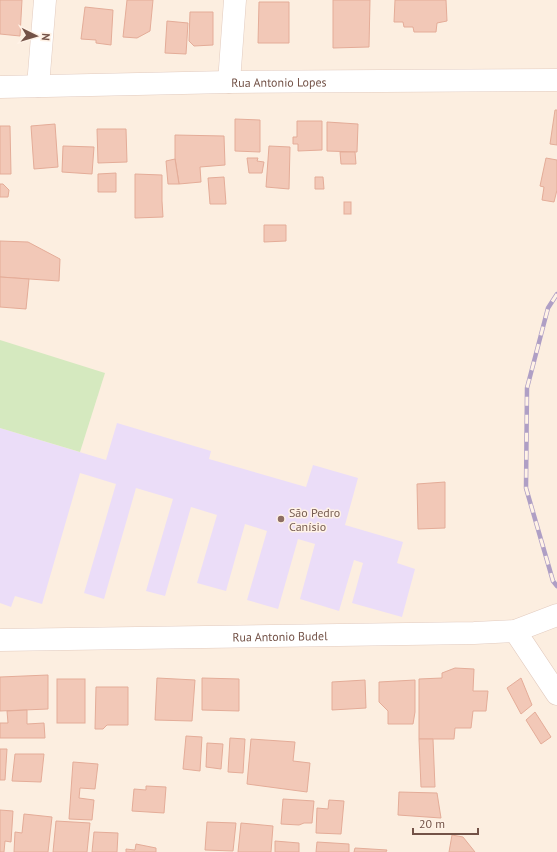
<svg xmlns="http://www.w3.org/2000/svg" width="557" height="852" font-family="'PT Sans',sans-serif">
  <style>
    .education { fill: #ebddf8 }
    .green { fill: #d5e9bf }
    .building { fill: #f2c8b7; stroke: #e4ac98 }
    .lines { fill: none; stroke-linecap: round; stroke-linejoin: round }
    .minor-casing { stroke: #e2cbbf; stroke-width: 23 }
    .minor { stroke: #fff; stroke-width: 22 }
    .rail-casing { stroke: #af9fc5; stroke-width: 4.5 }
    .rail { stroke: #fff2e6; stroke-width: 3; stroke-dasharray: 9; stroke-linecap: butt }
    .education-dot { fill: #8d6e63; stroke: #fff2e6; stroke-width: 1.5 }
    .labels { text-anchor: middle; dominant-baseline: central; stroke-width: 3; stroke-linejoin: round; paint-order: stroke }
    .street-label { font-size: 12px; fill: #735247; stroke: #fff2e6 }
    .education-label { font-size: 12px; fill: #785e54; stroke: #fff2e6; text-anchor: start }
  </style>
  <rect width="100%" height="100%" fill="#fceee0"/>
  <path class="education" d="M117,423L211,451L209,459L306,487L313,465L358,478L345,525L403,542L397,563L415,569L402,617L352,603L363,563L354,560L339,611L300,599L315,544L298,539L278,609L247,600L267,531L245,524L226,591L197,583L217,515L191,507L165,596L146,591L173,499L136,488L104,599L84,593L116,484L80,473L42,604L15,596L11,607L0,603V428L106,460Z"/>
  <path class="green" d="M0,340L105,373L80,452L0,428Z"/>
  <g class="building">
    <path d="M0,0H22L20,36L0,34Z"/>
    <path d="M127,0H153L150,31L137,38L123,37Z"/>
    <path d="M333,0H370L369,47L333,48Z"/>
    <path d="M395,0H446L447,21L437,23L436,32H414L413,27H404L403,22H394Z"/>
    <path d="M259,2H289V43H258Z"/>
    <path d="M85,7L113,10L111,45L96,43V40L81,39Z"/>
    <path d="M190,12H213V45L194,46L189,41Z"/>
    <path d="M167,21L188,23L186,54L165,53Z"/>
    <path d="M555,110H557V145L550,144Z"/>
    <path d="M235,119L260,120V152L235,151Z"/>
    <path d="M297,121H322V150L298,151V144H293V137H297Z"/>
    <path d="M327,122L358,124L357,152L327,151Z"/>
    <path d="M55,124L58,167L34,169L31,126Z"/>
    <path d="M0,126H10L11,174H0Z"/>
    <path d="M97,129H126L127,162L98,163Z"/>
    <path d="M175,135L224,136L225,165L200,167L201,182L179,184L175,158Z"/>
    <path d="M63,146L94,147L92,174L62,172Z"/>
    <path d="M269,146L290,147L289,189L266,187Z"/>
    <path d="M340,152H355L356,164H341Z"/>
    <path d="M247,158H258L257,161L264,162L262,173H249Z"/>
    <path d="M546,158L557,160V190L554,202L542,200L544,187L540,186Z"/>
    <path d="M175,159L179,184H168L166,161Z"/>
    <path d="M116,173V192H98V174Z"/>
    <path d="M135,174L162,175V201L163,217L135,218Z"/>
    <path d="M224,177L226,204H210L208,178Z"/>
    <path d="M315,177H323L324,189H315Z"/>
    <path d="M0,184H3L9,190L8,197H0Z"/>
    <rect x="344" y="202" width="7" height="12"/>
    <path d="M264,225H286V241L264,242Z"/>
    <path d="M0,241L28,242L60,259L59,281L0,277Z"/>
    <path d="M0,277L29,279L26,309L0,307Z"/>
    <path d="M445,482V528L418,529L417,484Z"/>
    <path d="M455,668L474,669L473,691H488L486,711H473L471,728H455L454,739H419V679L442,678V673Z"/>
    <path d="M48,675V709L0,711V677Z"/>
    <path d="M157,678L195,680L192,721L155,720Z"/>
    <path d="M202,678L239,679V711L202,710Z"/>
    <path d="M521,678L532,705L521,714L507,688Z"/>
    <rect x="57" y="679" width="28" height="44"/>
    <path d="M365,680L366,708L332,710V682Z"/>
    <path d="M415,680V712L413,724H388V711L379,702V682Z"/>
    <path d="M96,687H128V725H107L103,729H95Z"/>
    <path d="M27,710V724L44,723L45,738H0V723H8L7,711Z"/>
    <path d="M535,712L551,737L541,744L526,720Z"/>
    <path d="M186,736L202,737L200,771L183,769Z"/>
    <path d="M230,738L245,739L243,773L228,772Z"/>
    <path d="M251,739L295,742L293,761L310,763L307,792L247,784Z"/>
    <path d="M419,739H433L435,787H421Z"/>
    <path d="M207,743L223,744L221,769L206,767Z"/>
    <path d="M0,749H7L5,780H0Z"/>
    <path d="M15,754H44L41,782L12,781Z"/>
    <path d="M73,762L98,764L95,789L80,788L79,798L94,800L92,820L69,819Z"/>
    <path d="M146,786L166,787L164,813L132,811L134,789L146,790Z"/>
    <path d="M399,792L437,793L441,818L398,815Z"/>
    <path d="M283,799L314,801L312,823H304L299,825L281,824Z"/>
    <path d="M329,800L344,801L341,834L316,833L317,808L328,809Z"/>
    <path d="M0,810L13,811L11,842L5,841L4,852H0Z"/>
    <path d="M24,814L52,817L48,852H14L15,832L22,833Z"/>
    <path d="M56,821L90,823L87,852H53Z"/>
    <path d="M207,822L236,823L233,851L205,850Z"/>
    <path d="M241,823L273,826L271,852H238Z"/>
    <path d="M94,832L118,833L117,852H92Z"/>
    <path d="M452,835L463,837L475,852H449Z"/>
    <path d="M275,841L299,843V852H275Z"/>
    <path d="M317,842L349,844V852H316Z"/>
    <path d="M136,844L156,848V852H126V849L135,850Z"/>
    <path d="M355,848L387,850L386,852H354Z"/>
  </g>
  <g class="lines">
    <g class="minor-casing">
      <g id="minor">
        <path d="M229,82L235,0"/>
        <path d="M38,86L45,0"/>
        <path id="s1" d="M0,87L229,82L557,80"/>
        <path d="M515,631L557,694"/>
        <path id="s2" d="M0,640L474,633L515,631L557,615"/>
      </g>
    </g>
    <use href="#minor" class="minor"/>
    <g class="rail-casing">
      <path id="rail" d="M557,294L548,308L527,388L526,488L553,581L557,586"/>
    </g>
    <use href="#rail" class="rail"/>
  </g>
  <circle class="education-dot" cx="281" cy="519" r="4"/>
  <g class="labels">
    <g class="street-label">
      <text stroke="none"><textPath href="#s1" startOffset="279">Rua Antonio Lopes</textPath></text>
      <text stroke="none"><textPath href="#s2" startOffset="280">Rua Antonio Budel</textPath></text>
    </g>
    <g class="education-label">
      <text x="289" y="512">São Pedro<tspan x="289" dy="14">Canísio</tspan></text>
    </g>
  </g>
  <g transform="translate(36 36) rotate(95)" stroke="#fff2e6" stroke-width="3" paint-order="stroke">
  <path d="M0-3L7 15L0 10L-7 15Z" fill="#735247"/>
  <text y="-6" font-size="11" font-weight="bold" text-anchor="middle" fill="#735247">N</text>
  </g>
  <path d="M413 828v6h65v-6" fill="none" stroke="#735247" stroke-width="2"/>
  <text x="419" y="828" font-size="12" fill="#735247" stroke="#fff2e6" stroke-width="3" paint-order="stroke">20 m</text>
</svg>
